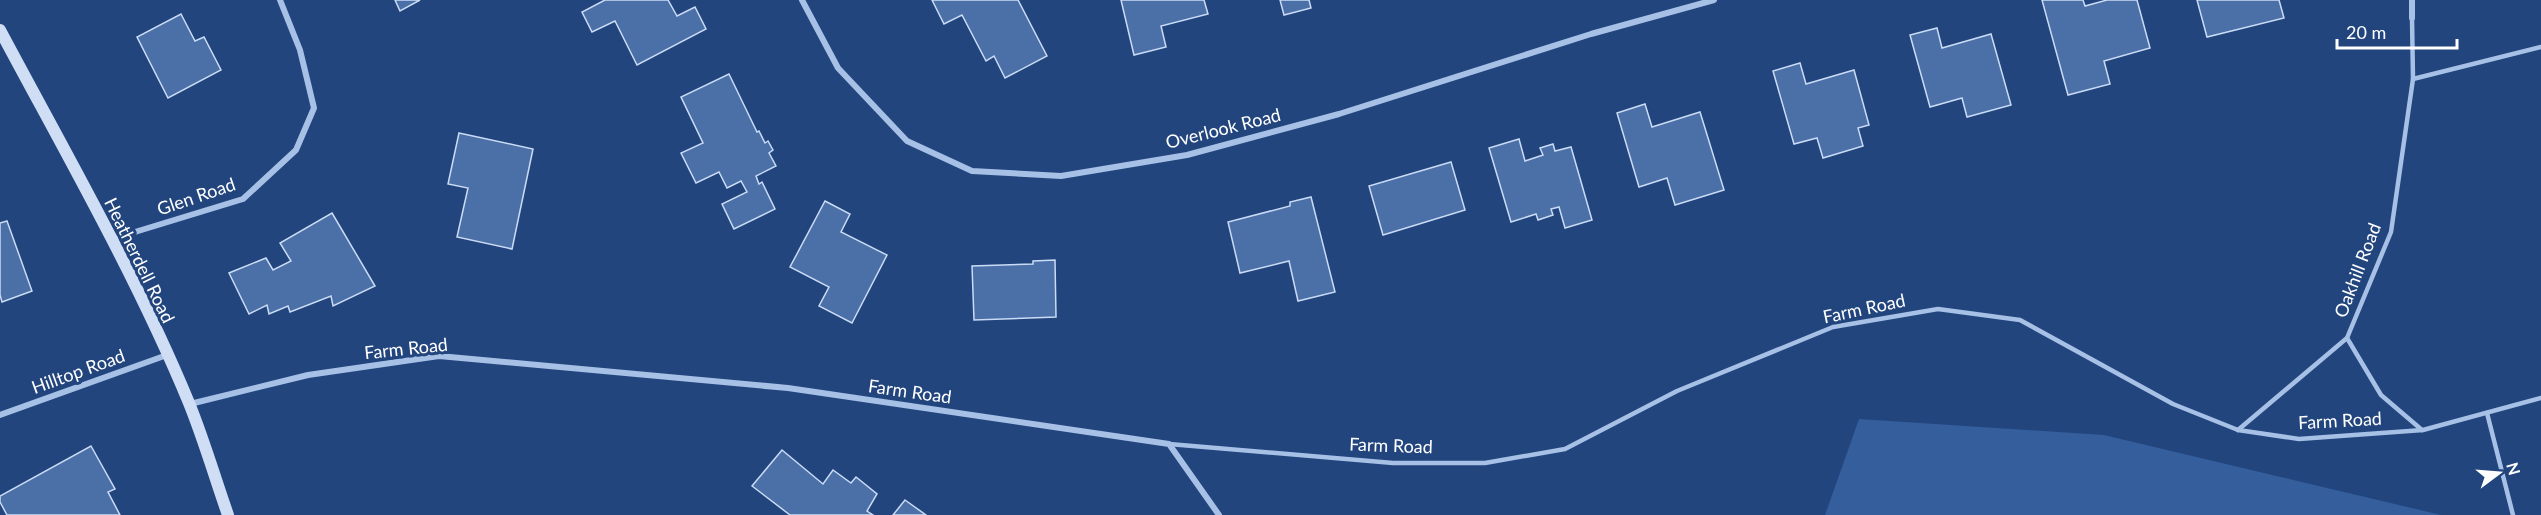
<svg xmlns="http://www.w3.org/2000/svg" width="2541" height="515" font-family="Lato,sans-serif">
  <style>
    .pitch { fill: #355e9c }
    .building { fill: #4b6fa7; stroke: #cadbf5; stroke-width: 1.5 }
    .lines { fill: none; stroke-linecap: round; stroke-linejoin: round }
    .lane { stroke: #a7c0e6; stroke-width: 4.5 }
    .street { stroke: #a7c0e6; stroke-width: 6 }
    .secondary { stroke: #d0def5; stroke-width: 12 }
    .labels { text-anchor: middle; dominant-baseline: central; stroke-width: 6; stroke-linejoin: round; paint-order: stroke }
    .street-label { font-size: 18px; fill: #fff; stroke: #22457e }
  </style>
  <rect width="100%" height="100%" fill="#22457e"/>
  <path class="pitch" d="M1859,419L2104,435L2441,515H1825Z"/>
  <g class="building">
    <path d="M395,0H420L400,11Z"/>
    <path d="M605,0H668L677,16L695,7L706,29L637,65L615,21L592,32L582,12Z"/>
    <path d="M932,0H1018L1047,56L1005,78L994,56L986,61L962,15L944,24Z"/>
    <path d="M1121,0H1204L1208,14L1161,26L1166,47L1134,55Z"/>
    <path d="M1280,0H1309L1311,8L1284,15Z"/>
    <path d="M2042,0H2083L2085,6L2107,0H2137L2150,48L2104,61L2110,84L2068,95Z"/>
    <path d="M2197,0H2279L2284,18L2207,37Z"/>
    <path d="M181,14L195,41L204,37L221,70L168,98L137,37Z"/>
    <path d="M1937,28L1942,48L1991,34L2011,105L1967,117L1962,98L1930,107L1910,35Z"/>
    <path d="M1800,63L1806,84L1854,70L1869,125L1858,128L1863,146L1823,158L1817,138L1794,144L1773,71Z"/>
    <path d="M729,74L757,132L759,131L765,143L768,141L773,150L769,153L776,166L756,176L759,184L762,182L775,209L734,229L722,204L747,192L741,181L727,188L719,172L696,183L681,153L703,143L681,97Z"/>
    <path d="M1645,104L1652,127L1700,112L1724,190L1675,205L1667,178L1639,187L1617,113Z"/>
    <path d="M459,133L533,149L512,249L457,237L468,188L448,184Z"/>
    <path d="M1519,139L1525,161L1543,155L1540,148L1553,144L1555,151L1571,147L1592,220L1565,228L1559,207L1551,209L1553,215L1538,220L1536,214L1511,222L1489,148Z"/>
    <path d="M1451,162L1465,210L1383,235L1369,186Z"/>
    <path d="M1311,197L1335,292L1298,301L1289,261L1240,273L1228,222L1290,206V202Z"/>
    <path d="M825,201L850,214L841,232L887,255L852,323L819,306L829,287L790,267Z"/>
    <path d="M332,213L375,286L333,306L331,296L290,312L288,306L269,314L267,305L249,314L229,273L266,258L273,270L291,261L280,243Z"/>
    <path d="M7,221L32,291L2,302L0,295V223Z"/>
    <path d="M1055,260L1056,317L974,320L972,266L1033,264V261Z"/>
    <path d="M91,446L115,489L108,492L120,515H7L0,502V496Z"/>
    <path d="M782,450L823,484L833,470L851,483L856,477L877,494L867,511L873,515H790L752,486Z"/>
    <path d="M905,500L926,515H893Z"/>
  </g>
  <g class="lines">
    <g class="lane">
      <path d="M2413,79L2541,47"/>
      <path d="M2347,338L2381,395L2422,430"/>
      <path d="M2487,413L2513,515"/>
      <path d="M2238,430L2347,338L2391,232L2413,79L2412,18"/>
      <path d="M1169,444L1393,463H1485L1565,449L1677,391L1833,327L1938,309L2020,320L2173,404L2238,430L2299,439L2423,430L2541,398"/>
    </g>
    <g class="street">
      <path d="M802,0L838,68L907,141L972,171L1061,176L1187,155L1339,114L1591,34L1714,0"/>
      <path d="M2412,18V0"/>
      <path d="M112,239L243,199L296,150L314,108L300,50L280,0"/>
      <path d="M190,404L308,375L439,356L788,388L1169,444L1219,515"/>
      <path d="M0,415L167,355"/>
    </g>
    <path class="secondary" d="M0,30C65,152 136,275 189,403C204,440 215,478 228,515"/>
  </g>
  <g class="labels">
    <g class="street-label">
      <text transform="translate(1223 128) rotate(-14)">Overlook Road</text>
      <text transform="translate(196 196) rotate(-19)">Glen Road</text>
      <text transform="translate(140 260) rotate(64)">Heatherdell Road</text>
      <text transform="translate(2357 270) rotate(-69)">Oakhill Road</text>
      <text transform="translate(1864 308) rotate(-12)">Farm Road</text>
      <text transform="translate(406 348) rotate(-6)">Farm Road</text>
      <text transform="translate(78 371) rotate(-20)">Hilltop Road</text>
      <text transform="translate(910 391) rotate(8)">Farm Road</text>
      <text transform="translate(2340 420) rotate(-3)">Farm Road</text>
      <text transform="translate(1391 445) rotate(2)">Farm Road</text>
    </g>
  </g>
  <g transform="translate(2499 473) rotate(74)" stroke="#22457e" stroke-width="4.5" paint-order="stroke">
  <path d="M0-4.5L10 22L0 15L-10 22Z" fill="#ffffff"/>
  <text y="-9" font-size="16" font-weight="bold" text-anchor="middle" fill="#ffffff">N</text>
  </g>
  <path d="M2337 39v9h120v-9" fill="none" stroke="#ffffff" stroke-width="3"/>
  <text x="2346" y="39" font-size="18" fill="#ffffff" stroke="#22457e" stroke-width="4.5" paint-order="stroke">20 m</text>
</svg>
